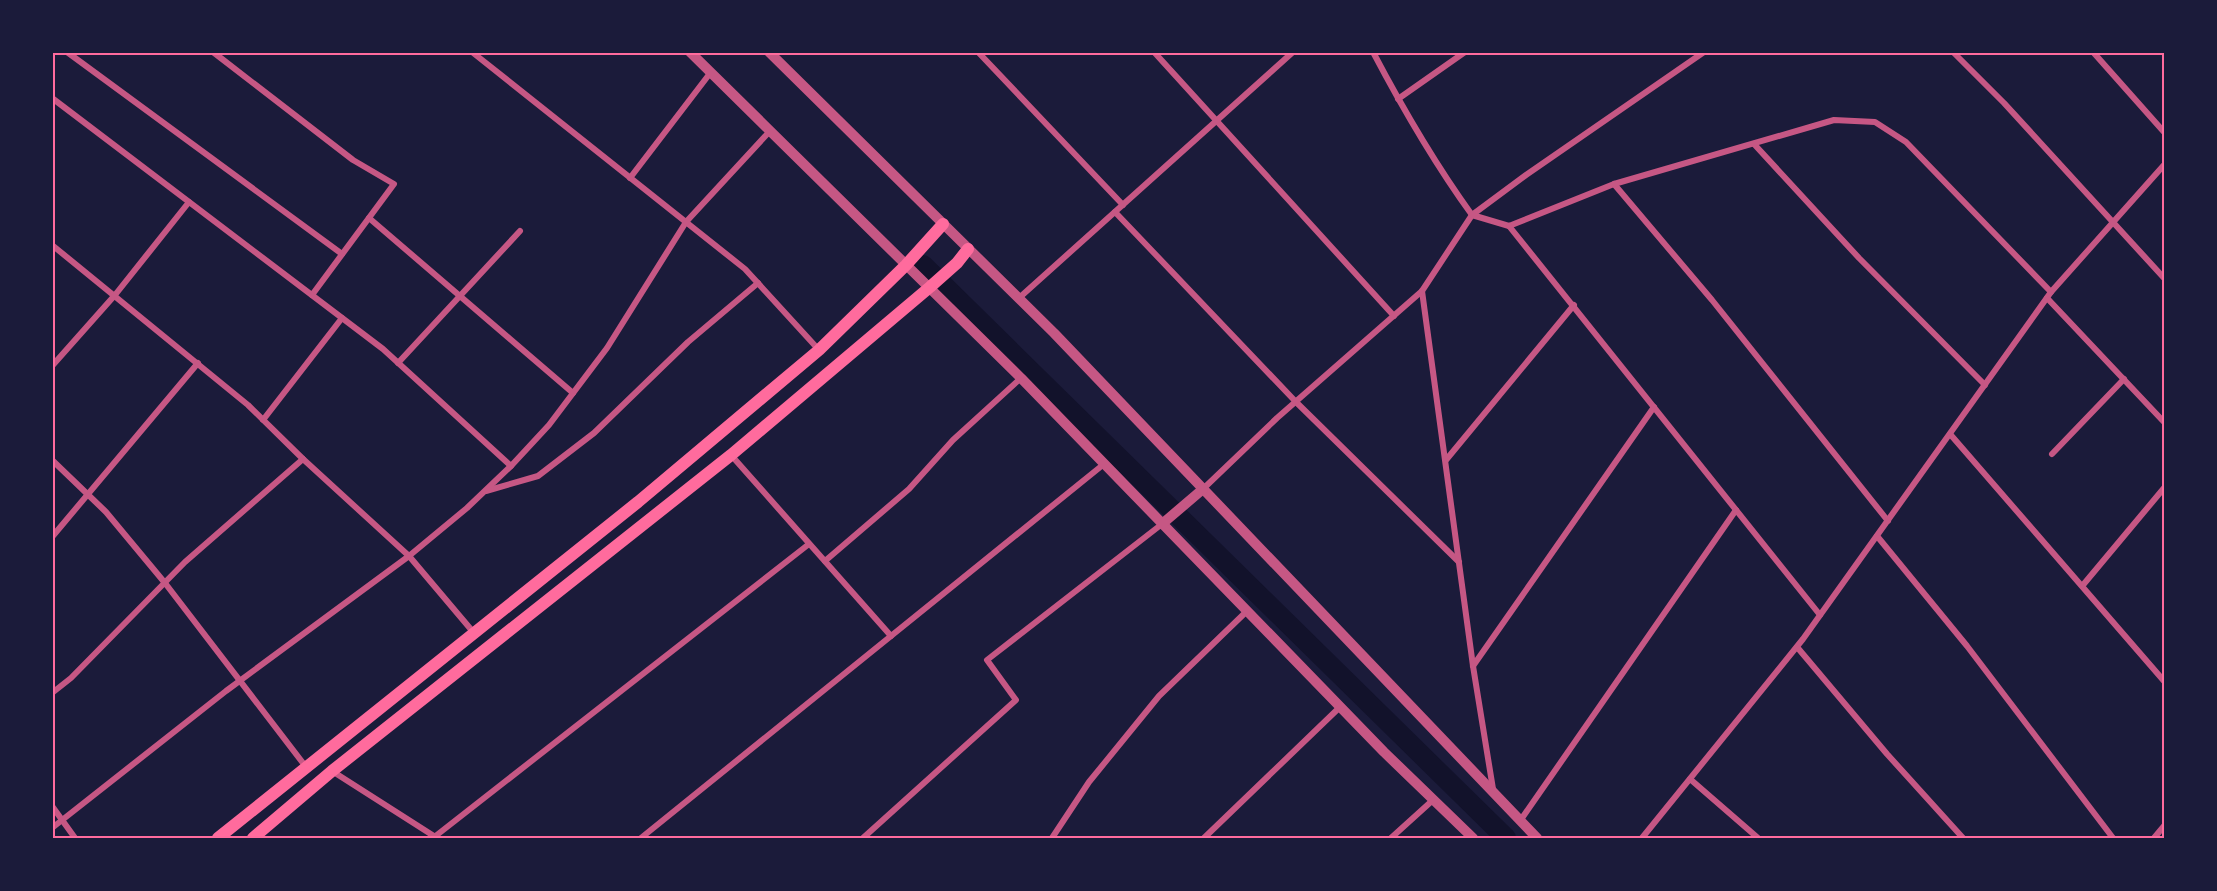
<svg xmlns="http://www.w3.org/2000/svg" width="2217" height="891" font-family="'IBM Plex Serif',serif">
  <style>
    .lines { fill: none; stroke-linecap: round; stroke-linejoin: round }
    .canal { stroke: #12122b; stroke-width: 20 }
    .minor { stroke: #c65784; stroke-width: 6 }
    .tertiary { stroke: #c65784; stroke-width: 10 }
    .secondary { stroke: #ff6b9d; stroke-width: 12 }
    .neatline { fill: none; stroke: #ff6b9d; stroke-width: 2 }
  </style>
  <rect width="100%" height="100%" fill="#1b1b3a"/>
  <g class="lines">
    <path class="canal" d="M923,265L1506,838"/>
    <g class="minor">
      <path d="M67,52L342,254"/>
      <path d="M213,52L353,160L394,184L312,295"/>
      <path d="M472,52L745,269L819,350"/>
      <path d="M978,52L1123,205"/>
      <path d="M1154,52L1394,316"/>
      <path d="M1373,52C1403,109 1435,164 1472,215"/>
      <path d="M1953,52L2004,103L2164,278"/>
      <path d="M2093,52L2164,132"/>
      <path d="M52,98L383,349L511,466"/>
      <path d="M1398,99L1465,52"/>
      <path d="M1754,144L1859,258L1985,385"/>
      <path d="M630,178L711,72"/>
      <path d="M1614,184L1712,300L1888,521"/>
      <path d="M1115,212L1296,402L1459,562"/>
      <path d="M1472,215L1509,226L1614,184L1834,120L1875,122L1906,142L2051,292"/>
      <path d="M369,218L573,393"/>
      <path d="M1509,226L1820,615"/>
      <path d="M52,245L248,405L303,459L409,556L474,633"/>
      <path d="M1422,291L1473,666L1493,789"/>
      <path d="M1019,298L1293,52"/>
      <path d="M2047,298L2164,422"/>
      <path d="M398,363L520,231"/>
      <path d="M52,366L115,295L189,202"/>
      <path d="M263,420L342,318"/>
      <path d="M1950,434L2164,681"/>
      <path d="M2052,454L2124,379"/>
      <path d="M731,455L891,636"/>
      <path d="M52,460L106,512L165,583L306,767"/>
      <path d="M1446,460L1574,305"/>
      <path d="M1203,489L1277,418L1422,291L1472,215L1526,175L1704,52"/>
      <path d="M486,491L538,476L594,433L688,342L758,283"/>
      <path d="M1877,536L1967,646L2113,838"/>
      <path d="M52,537L198,363"/>
      <path d="M825,561L909,489L953,440L1021,378"/>
      <path d="M2083,585L2164,488"/>
      <path d="M1797,647L1887,754L1963,838"/>
      <path d="M1473,666L1654,407"/>
      <path d="M52,693L71,678L185,562L303,459"/>
      <path d="M332,771L437,838"/>
      <path d="M1690,779L1758,838"/>
      <path d="M52,806L75,838"/>
      <path d="M1520,821L1736,510"/>
      <path d="M52,828L226,691L409,556L467,508L511,466L549,425L607,348L686,222L770,131"/>
      <path d="M433,838L809,544"/>
      <path d="M641,838L1104,464"/>
      <path d="M863,838L1016,700L987,660L1162,524"/>
      <path d="M1052,838L1089,782L1159,696L1247,611"/>
      <path d="M1204,838L1340,707"/>
      <path d="M1391,838L1433,800"/>
      <path d="M1642,838L1803,639L2051,292L2164,165"/>
      <path d="M2154,838L2164,826"/>
    </g>
    <g class="tertiary">
      <path d="M690,52L1021,378L1384,752L1473,838"/>
      <path d="M769,52L1054,333L1537,838"/>
      <path d="M1162,524L1203,489"/>
    </g>
    <g class="secondary">
      <path d="M218,838L638,502L819,350L906,265L943,224"/>
      <path d="M253,838L332,771L731,455L930,287L957,263L968,249"/>
    </g>
  </g>
  <rect width="2217" height="891" fill="none" stroke="#1b1b3a" stroke-width="108"/>
  <rect x="54" y="54" width="2109" height="783" class="neatline"/>
</svg>
